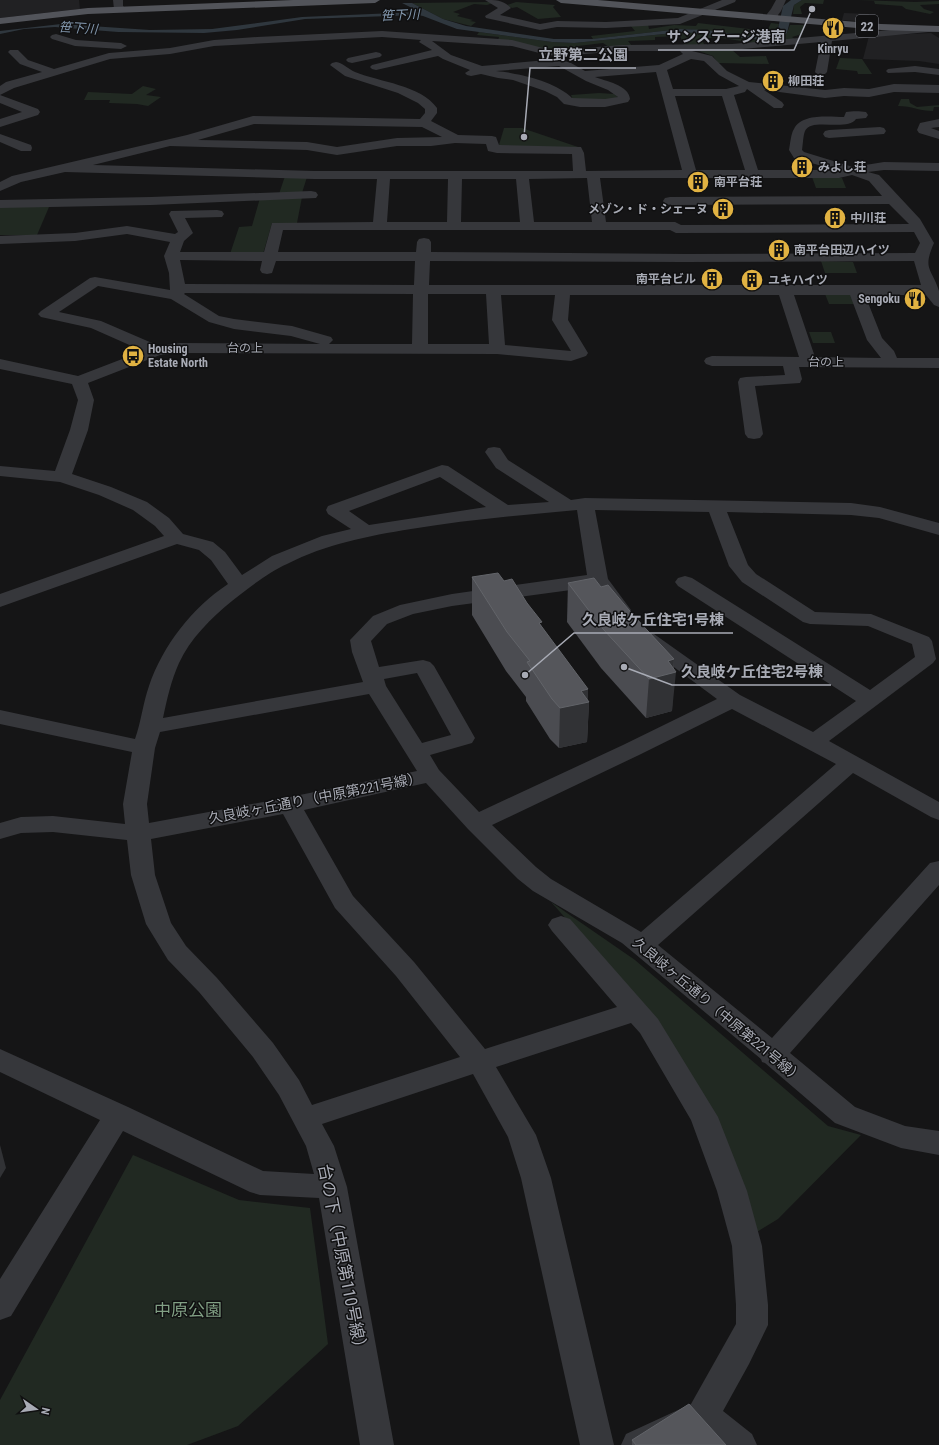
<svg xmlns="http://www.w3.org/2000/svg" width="939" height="1445" font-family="'Roboto Condensed','Noto Sans JP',sans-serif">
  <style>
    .built { fill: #212123 }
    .green { fill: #212922 }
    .water { fill: #2f373e }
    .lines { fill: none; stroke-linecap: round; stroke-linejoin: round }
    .minor { fill: #36373b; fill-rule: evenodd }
    .major { fill: #52545a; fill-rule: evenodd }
    .wall { fill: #4b4c51 }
    .shaded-wall { fill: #313235 }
    .building { fill: #55565b; stroke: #626469 }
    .labels { text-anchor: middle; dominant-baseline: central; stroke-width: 3; stroke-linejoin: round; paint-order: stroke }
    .far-poi-label { font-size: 12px; font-weight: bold; fill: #a8abb5; stroke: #101011; text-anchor: start }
    .far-street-label { font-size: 12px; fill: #a8abb5; stroke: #101011 }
    .far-water-label { font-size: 13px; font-style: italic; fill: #8297ad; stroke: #101011 }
    .shield { fill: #101011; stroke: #7a7c84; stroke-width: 1 }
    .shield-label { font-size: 13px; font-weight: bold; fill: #a8abb5 }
    .street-label { font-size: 14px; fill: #a8abb5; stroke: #101011 }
    .near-street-label { font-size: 17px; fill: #a8abb5; stroke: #101011 }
    .near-park-label { font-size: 17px; fill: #819f84; stroke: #101011 }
    .leader { fill: none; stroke: #a8abb5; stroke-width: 1.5 }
    .callout-dot { fill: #a8abb5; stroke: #101011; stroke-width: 1.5 }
    .callout-label { font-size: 15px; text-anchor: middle; font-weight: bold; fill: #a8abb5; stroke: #101011; stroke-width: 3; stroke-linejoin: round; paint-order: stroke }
  </style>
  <rect width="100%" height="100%" fill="#151516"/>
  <g class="built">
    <path d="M0,0H79L80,9L0,18Z"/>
    <path d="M844,13L869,14L867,22L842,20Z"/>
    <path d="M931,33L939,38V64L919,61L863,59L869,36Z"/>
  </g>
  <g class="green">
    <path d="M802,0H824L823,4L805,3L800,7L802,14H793L794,5Z"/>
    <path d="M857,0L915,2L939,1V4L920,5L924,9L934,12L930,14L906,9L902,6L875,4L874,1Z"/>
    <path d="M489,2L493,3L487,5L474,4L453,12L460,14L457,16L473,20L470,21L476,22L471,26L443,19L412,3Z"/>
    <path d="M516,2L555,5L553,7L561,17L538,19L517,7L512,8L507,5Z"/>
    <path d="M698,23L767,31L771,23L779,24L775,35C745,42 711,29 680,29L593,39L591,36L635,31L630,25L648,24L649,29L674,25L696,26Z"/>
    <path d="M790,25H804L802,34L792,37L796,40L754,43L722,38H701L705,46L684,45L680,36L655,37V40L628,41L632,46L609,47L603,43L578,46L580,48L568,49L562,52L550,51L498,40L499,37L477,35L479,32L552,42L574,43L684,32L703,33L753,40L787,33Z"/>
    <path d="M693,49L711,51L731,49L740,57L766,56L769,64L718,63L713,56Z"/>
    <path d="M840,58L862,59L872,74H858L857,71L836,69Z"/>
    <path d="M143,86L156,89L146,95L161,97L148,106L137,104L109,103L110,100H84L88,92L132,94Z"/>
    <path d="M599,93L614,94L618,97L611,100H573L571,95Z"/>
    <path d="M901,99H909L910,103L917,107L939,105V107H934L933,111C919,111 912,106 898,106Z"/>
    <path d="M504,128H522L578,147H503L499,145Z"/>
    <path d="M285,176L307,177L302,193L279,194Z"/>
    <path d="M812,177L842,178L846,188H816Z"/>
    <path d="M302,197L297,223H272L263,254H230L239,227L252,226L260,198Z"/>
    <path d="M0,207H49L37,235H0Z"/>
    <path d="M821,261L853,262L857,273H825Z"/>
    <path d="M825,294H847L853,296L856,304H829Z"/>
    <path d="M809,332H831L835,343H813Z"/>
    <path d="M551,902L635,960L828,1126L861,1135L778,1219L752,1235L651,1013Z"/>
    <path d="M133,1155L239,1200L310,1208L328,1344L238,1426L187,1445H0V1400Z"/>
  </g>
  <path class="water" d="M791,0H802L794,5L787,33L780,38L762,40L684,32L574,43L552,42L457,29L423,16L418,15L305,19L237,30L204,33L118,32L55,27L24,29L0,34V31L61,24L150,30L212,29L302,17L418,12V11L402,3H412L443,19L466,26L554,39H592L680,29L705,30L757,37L769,36L777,33L783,6Z"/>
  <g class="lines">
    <g class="minor">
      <path d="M113,0H123V6L127,10L126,12H118L114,9Z"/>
      <path d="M485,0C495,0 504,0 511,8L500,15L540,24L557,21L606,22L678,18L722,0H736L735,2L680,24L606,28L557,27L540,30L486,18L485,16L498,8Z"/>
      <path d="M776,0H786L781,11L778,15V18L773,21L769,20L767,14L771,9Z"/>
      <path d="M935,26L939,27V31L832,41L827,72L825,74H817L815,72L821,42L732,50L692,51L712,56L727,71L749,82L825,90L844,88L869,89L894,84L939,85V93L894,92L869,97L844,96L825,98L764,90L782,102L784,105L782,108H774L747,89L745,92L734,95L758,170H836L794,158L789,150C790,145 791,133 794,129C802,113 830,117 844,117L846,112C852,111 860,111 866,112L868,115L866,118L856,119C847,132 811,117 805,131C803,136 803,144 802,150L804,152L853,167L884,162L939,163V171L884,170L868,172L879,175L920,219L934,243C922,270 932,268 939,291C939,295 939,302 939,307L934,305L926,295H865L882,338L894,351L897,358H939V368L799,367L802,379L800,383L755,386L763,434L760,438L754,439L748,438L745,434L738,382L740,378L746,377L785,375L783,366H712L706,364L704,361L706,358L712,356L799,357L779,295H570L568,320L588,353L586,356L571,361L497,354L180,353L160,355L88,383L94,400L88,430L72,474L111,487L147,502L169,518L183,534L213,542L225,552L242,575L272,556L322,536L351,529L328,514L326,510L328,506L442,465L448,466L508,505L549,502L496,468L485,452L488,448L494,447L500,448L508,460L571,500L585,498L851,503L880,507L939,523V535L879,518L851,515L727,512L748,565L756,574L815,612L871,614L929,637L932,641L936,659L933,663L829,741L939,802V820L931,817L853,773L658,945L772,1038L930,863L939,861V885L790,1053L855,1107L905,1126L939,1131V1155L901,1148L835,1123L765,1063L762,1062L761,1059L622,943L533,891L518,879L468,829L426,783L304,810L353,896L414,962L485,1049L617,1007L552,931L548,925L552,919L561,916L570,919L658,1019L718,1117L747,1191L762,1246L768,1305V1325L749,1364L723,1411L752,1434L757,1445H715L700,1433L674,1445H621L626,1434L691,1404L736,1324V1305L732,1246L717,1191L691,1120L640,1033L631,1023L496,1067L536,1135L551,1178L614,1445H580L521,1178L508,1137L473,1074L322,1124L334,1146L347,1187L394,1445H360L319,1198L260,1195L250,1192L123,1131L11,1316L0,1320V1279L100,1120L0,1072V1049L128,1107L263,1171L314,1174L306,1146L279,1095L253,1057L199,992L168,960L146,924L131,875L127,840L53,832L21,833L0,839V823L21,817L53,816L125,824L123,804L132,752L0,724V710L135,739C141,722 143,703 149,686C163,645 192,608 228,584L211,560L199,550L177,544L0,607V594L164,536L155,526L133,510L99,495L60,482L0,476V466L55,471L70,430L78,400L72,384L0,369V359L78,376L143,351L91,328L41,317L38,314L41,311L90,278L95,277L170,290L169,273L164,256L170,242L127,234L75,241L0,244V236L75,233L127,226L175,234L178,232L169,214L171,211L217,210L222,211L224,214L222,217L185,218L193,233L184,241L180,252H264L272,223L373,222L377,179H314L65,172L21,182L0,191V182L12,176L187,135L253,116L420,119L425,113V109L418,103L398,93L345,76L330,65L332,63L336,62C343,63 348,69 355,72C379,82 421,85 437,108V113L431,121L458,135L492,136L496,137L499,145L581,147L584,153L586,171L682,170L656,72L595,77C605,81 629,85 630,99L628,102L605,107H580L564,104L557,97L545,91L513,80L498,78L481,74L471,76L467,75L465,73L470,70L443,59L438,56L376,70L372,69L370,67L372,65L432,50L419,42L421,40L382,37L214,46L170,54L110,59L14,88L0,95V86L6,82L42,72L20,64L8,52L10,50H18L28,60L54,69L109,53L170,48L214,40L257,37L382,31L512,40L547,49L560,50L622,45L732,44ZM432,41L512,46L547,55L560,56L622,51H680L683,54L659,65L585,71L571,63L558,59L482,66L451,55ZM691,59L704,61L719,75L739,86L726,89H673L667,70ZM559,66L586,81L608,90L618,97L605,99L572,98C559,85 533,77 515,74C509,72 503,72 496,71ZM675,96H722L745,170H696ZM254,124L422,127L442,137L397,138L337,147L307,142L198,140ZM455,143L486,144L488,151L497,153L572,154L573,171H314L93,165L170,146L307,150L337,155L397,146H431ZM852,175L869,181L882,196L670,197L665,198L663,201L665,204L670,205L889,204L909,224L681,225L675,222H606L600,178H839ZM587,178L592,222H534L529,179ZM390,179H448L447,222H387ZM462,179H516L520,222H461ZM283,230H670L676,233L914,232L920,243L915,253L686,254L431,252V242L429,239L424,238L419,239L417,242L416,252H278ZM180,260L262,261L260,270L262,273L267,274L272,273L276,261H415L414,285L185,284ZM430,261L683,262L914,261L921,285H429ZM98,286L171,299L209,322L234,329L291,336L320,344L180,343L159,346L101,321L59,312ZM185,293L413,294L412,344H329L333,340L331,337L292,326L234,319L219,316L184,294ZM428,294H486L489,344H428ZM501,295H555L552,320L571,351L505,345ZM794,295H850L867,340L881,358L815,357ZM440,477L486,507L369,525L349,511ZM577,510L587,575L452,594L400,605L373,616L350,640L352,652L363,682L163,718C167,699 171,681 179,663C190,639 211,618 232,601C247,589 269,572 287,564C326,544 368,536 411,529C466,520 521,515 577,510ZM595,510L709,512L729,566L742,582L803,622L810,624L868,626L912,644L915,657L870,690L692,578L685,576L678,578L675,582L678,586L856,701L813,732L740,695L654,634L647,632L640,634L637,638L640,642L717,699L623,745L479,812L439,770L430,755L472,743L475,738L434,666L430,662L423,660L379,667L371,641L387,624L413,614L452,606L593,587L614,614L621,616L628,614L631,610L608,579ZM417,673L451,735L422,743L386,686L384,679ZM369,694L417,771L290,797L149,823L147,804L155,748L160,732ZM732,709L836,764L641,932L551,879L536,867L492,825L639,755ZM283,814L335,908L396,976L460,1057L312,1105L299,1080L273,1043L217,978L186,946L171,923L155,875L151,839Z"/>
      <path d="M56,34L76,40L121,43L127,46L121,49L75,46L52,39L50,37L52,35Z"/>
      <path d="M376,52L380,53L382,55L380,57L352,63L348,62L346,60L348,58Z"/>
      <path d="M915,66L939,69V75L915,72L888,73L886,71L888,69Z"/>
      <path d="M0,95L38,109L40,112L38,115L0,127V119L22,112L0,103Z"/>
      <path d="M939,119V127L931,128L939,131V139L919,133L917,130L920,123Z"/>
      <path d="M880,127L884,128L886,131L884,134L829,138L825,137L823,134L825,131L829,130Z"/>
      <path d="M0,134L31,145L32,148L31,151H21L0,142Z"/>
      <path d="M311,191L316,192L318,195L316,198L151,205L0,208V200L151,197Z"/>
    </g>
    <g class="major">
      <path d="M293,0H380L375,3L88,14L0,24V18L88,8Z"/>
      <path d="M556,0H598L881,24L939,26V32L881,30L561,3Z"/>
    </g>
  </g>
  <g class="wall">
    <path d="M472,577L504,581L527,603L589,702L587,742L559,748L550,739L526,701V697L506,671L472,615Z"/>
    <path d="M568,583L601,587L634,616L674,659L672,711L646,718L601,668L567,622Z"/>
    <path d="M632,1440L726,1445H632Z"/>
  </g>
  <g class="shaded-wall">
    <path d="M674,659L673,673L676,672L672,711L646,718L649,679L668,661Z"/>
    <path d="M588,689V702H589L587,742L559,748L560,708L581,691Z"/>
    <path d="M0,1145L6,1168L0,1178Z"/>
  </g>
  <g class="building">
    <path d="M498,573L504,581L512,579L527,603L542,622L539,623L588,689L581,691L589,702L560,708L552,699L527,662L530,661L507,632L472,577Z"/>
    <path d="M594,578L601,587L608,585L634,616L674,659L668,661L676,672L649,679L603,629L568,583Z"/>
    <path d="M689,1404L726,1445H636L632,1440Z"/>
  </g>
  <defs>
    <g id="restaurant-disc" transform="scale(1.15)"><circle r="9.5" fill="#e1b242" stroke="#101011"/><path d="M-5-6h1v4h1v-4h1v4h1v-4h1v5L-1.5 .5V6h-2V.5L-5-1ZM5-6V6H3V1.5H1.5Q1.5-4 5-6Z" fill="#111"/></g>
    <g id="building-disc" transform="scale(1.15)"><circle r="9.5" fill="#e1b242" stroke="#101011"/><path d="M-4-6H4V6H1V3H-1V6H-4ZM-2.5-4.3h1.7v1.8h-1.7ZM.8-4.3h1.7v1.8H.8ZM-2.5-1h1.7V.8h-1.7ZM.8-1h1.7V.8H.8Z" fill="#111"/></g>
    <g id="bus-disc" transform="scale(1.15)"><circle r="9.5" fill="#e1b242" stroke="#101011"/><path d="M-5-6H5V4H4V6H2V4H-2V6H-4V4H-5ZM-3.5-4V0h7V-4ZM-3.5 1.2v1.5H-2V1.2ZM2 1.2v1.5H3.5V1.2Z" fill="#111"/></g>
  </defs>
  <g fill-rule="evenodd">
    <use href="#restaurant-disc" x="833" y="28"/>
    <use href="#building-disc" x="773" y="81"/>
    <use href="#building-disc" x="802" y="167"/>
    <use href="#building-disc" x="698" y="182"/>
    <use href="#building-disc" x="723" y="209"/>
    <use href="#building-disc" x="835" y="218"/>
    <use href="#building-disc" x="779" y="250"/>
    <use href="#building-disc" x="712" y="279"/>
    <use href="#building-disc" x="752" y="280"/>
    <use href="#restaurant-disc" x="915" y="299"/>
    <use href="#bus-disc" x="133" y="356"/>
  </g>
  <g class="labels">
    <g class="far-poi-label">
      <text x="833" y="49" text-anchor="middle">Kinryu</text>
      <text x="788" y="81">柳田荘</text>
      <text x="818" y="167">みよし荘</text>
      <text x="714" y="182">南平台荘</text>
      <text x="708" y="209" text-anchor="end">メゾン・ド・シェーヌ</text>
      <text x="850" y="218">中川荘</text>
      <text x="794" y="250">南平台田辺ハイツ</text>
      <text x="696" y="279" text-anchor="end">南平台ビル</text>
      <text x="768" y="280">ユキハイツ</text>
      <text x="900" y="299" text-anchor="end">Sengoku</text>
      <text x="148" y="349">Housing<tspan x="148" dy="14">Estate North</tspan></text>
    </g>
    <g class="far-street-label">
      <text x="245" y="348">台の上</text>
      <text x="826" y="362">台の上</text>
    </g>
    <g class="far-water-label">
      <text transform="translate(400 15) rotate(-2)">笹下川</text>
      <text transform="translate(78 28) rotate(4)">笹下川</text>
    </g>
    <rect class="shield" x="856" y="15" width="22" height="22" rx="3"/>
    <g class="shield-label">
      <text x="867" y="26">22</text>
    </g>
    <g class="street-label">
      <text transform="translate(315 798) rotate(-11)">久良岐ヶ丘通り（中原第221号線）</text>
      <text transform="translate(718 1010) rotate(40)">久良岐ヶ丘通り（中原第221号線）</text>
    </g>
    <g class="near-street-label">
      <text transform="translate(343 1260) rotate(79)">台の下（中原第110号線）</text>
    </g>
    <g class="near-park-label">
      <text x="188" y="1310">中原公園</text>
    </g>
  </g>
  <path class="leader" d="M812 9L794 50H658M524 137L530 68H636M525 675L574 633H733M624 667L672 685H831"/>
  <g class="callout-dot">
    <circle cx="812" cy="9" r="4"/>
    <circle cx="524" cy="137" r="4"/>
    <circle cx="525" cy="675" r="4"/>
    <circle cx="624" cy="667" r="4"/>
  </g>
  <g class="callout-label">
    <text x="726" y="42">サンステージ港南</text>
    <text x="583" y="60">立野第二公園</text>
    <text x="653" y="625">久良岐ケ丘住宅1号棟</text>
    <text x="752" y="677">久良岐ケ丘住宅2号棟</text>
  </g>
  <g transform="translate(36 1409) rotate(103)" stroke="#101011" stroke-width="3" paint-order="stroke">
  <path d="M0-3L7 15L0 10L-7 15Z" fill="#a8abb5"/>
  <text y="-6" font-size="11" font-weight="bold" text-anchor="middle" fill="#a8abb5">N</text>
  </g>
</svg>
